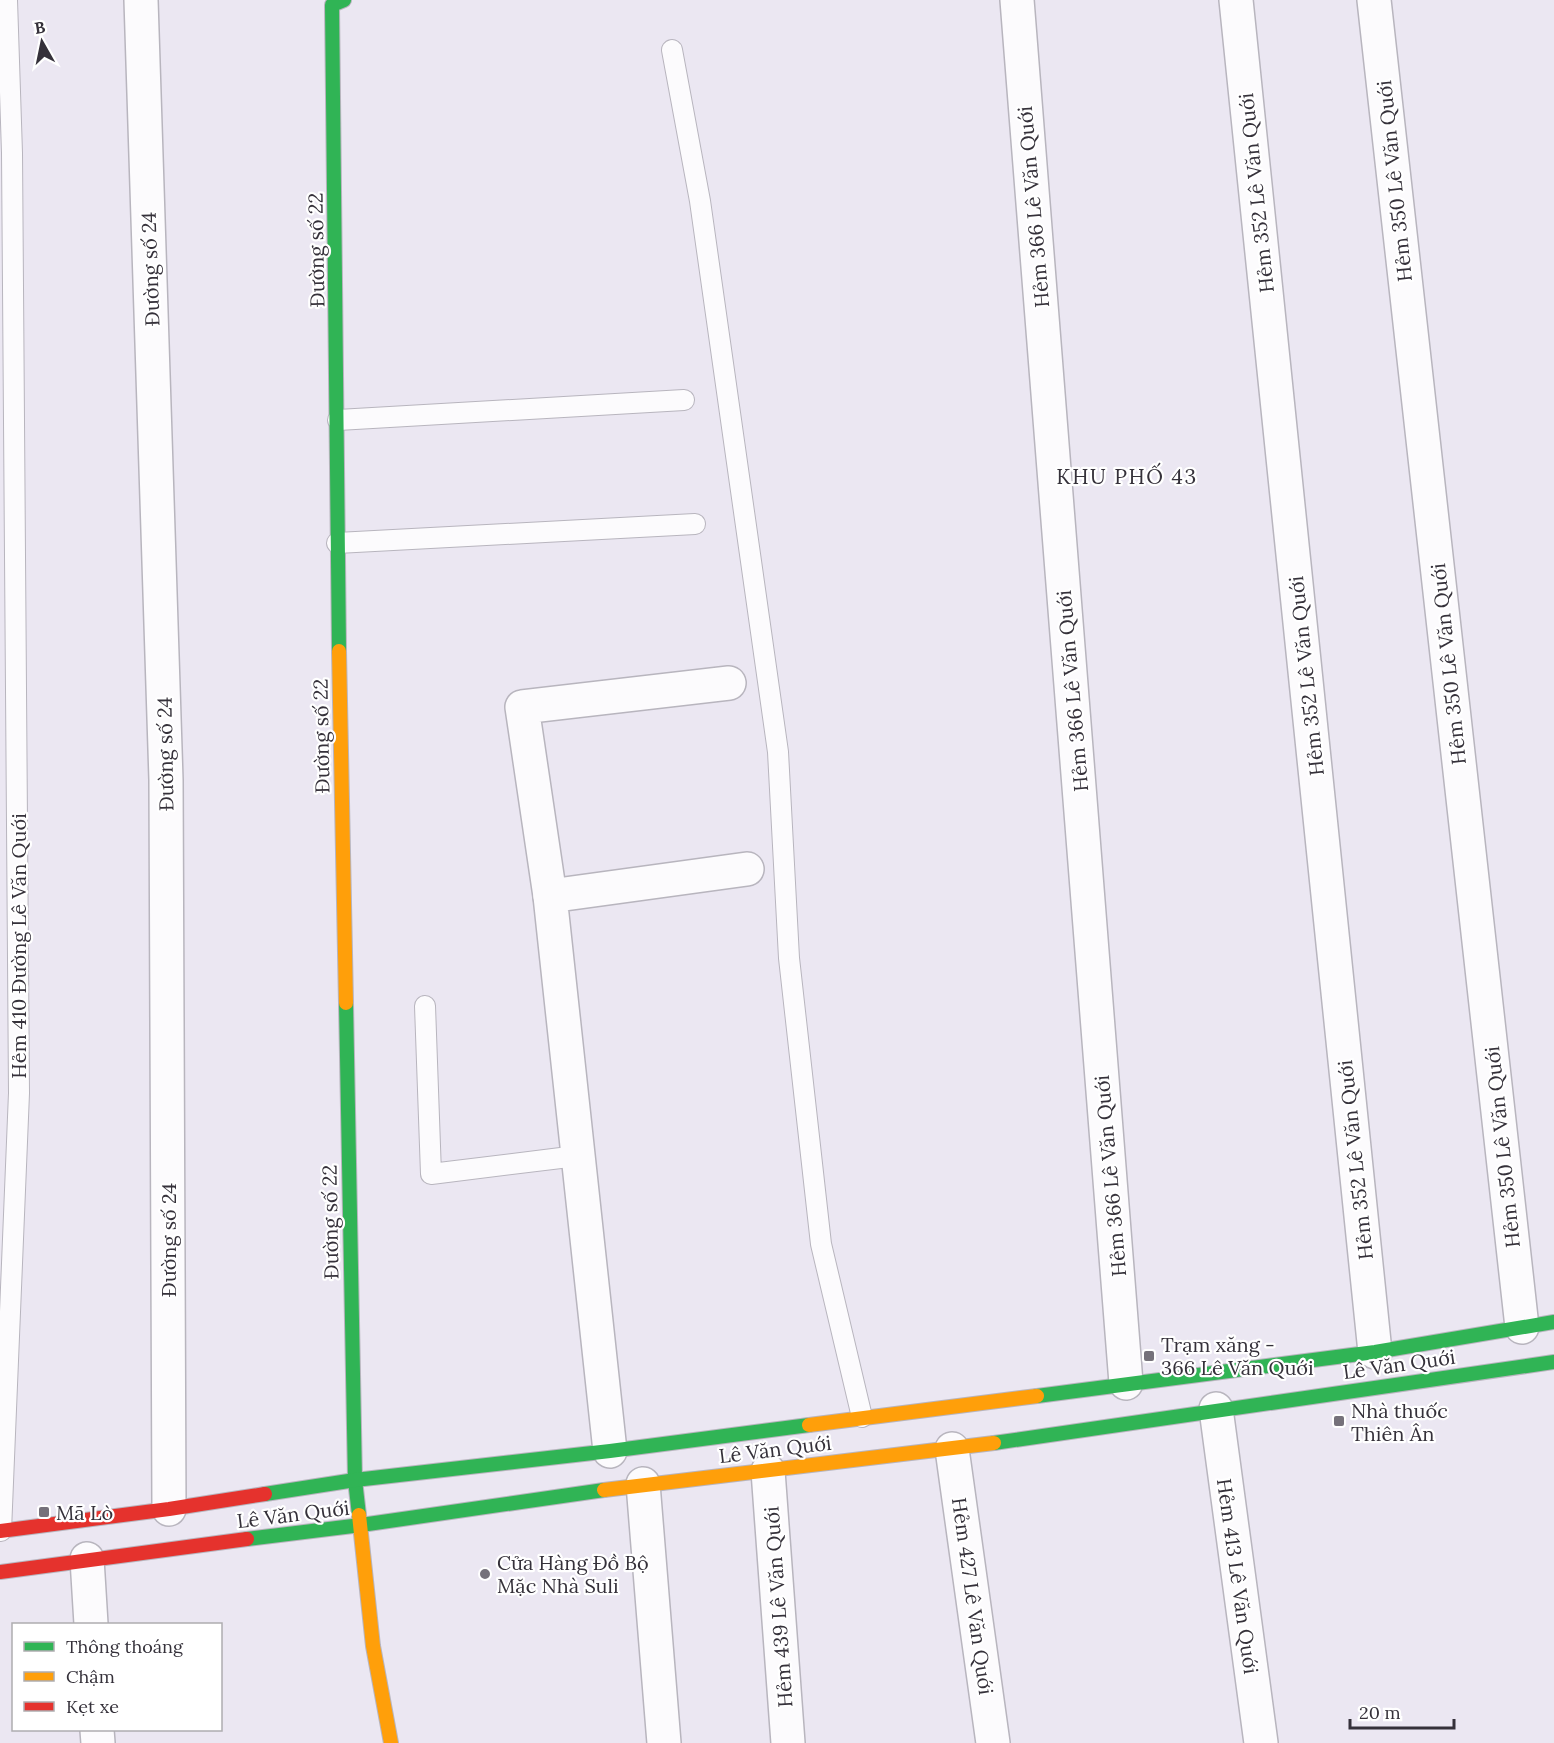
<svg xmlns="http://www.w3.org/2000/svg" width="1554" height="1743" font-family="Lora,serif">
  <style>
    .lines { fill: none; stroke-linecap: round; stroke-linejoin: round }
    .lane-casing { stroke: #b8b5be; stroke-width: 22 }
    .street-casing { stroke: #b8b5be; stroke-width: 36 }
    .fast-casing { stroke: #b8b5be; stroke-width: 16 }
    .slow-casing { stroke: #b8b5be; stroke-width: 16 }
    .jam-casing { stroke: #b8b5be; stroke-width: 16 }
    .lane { stroke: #fcfbfd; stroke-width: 20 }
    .street { stroke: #fcfbfd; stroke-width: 33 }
    .fast { stroke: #30b455; stroke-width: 14 }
    .slow { stroke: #ff9f0a; stroke-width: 14 }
    .jam { stroke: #e5322d; stroke-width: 14 }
    .poi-dot { fill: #75717a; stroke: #fff; stroke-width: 2 }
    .labels { text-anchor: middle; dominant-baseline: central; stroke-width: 4.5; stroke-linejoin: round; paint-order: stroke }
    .street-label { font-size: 20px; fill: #35313a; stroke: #fff }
    .poi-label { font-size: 20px; fill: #35313a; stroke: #fff; text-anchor: start }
    .neighbourhood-label { font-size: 21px; letter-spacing: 1.5px; fill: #35313a; stroke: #fff }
  </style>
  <rect width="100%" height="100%" fill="#ebe7f2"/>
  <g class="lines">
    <g class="lane-casing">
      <g id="lane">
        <path d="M672,50L700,201L778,752L789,958L821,1244L862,1417"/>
        <path d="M338,420L684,400"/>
        <path d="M337,543L695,524"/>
        <path d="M425,1006L431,1174L577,1156"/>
        <path d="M1,1531L19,1093L12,153L7,0"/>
      </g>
    </g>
    <g class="street-casing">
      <g id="street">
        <path d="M141,0L166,780L169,1509"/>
        <path d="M1017,0L1126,1383"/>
        <path d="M1236,0L1375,1352"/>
        <path d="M1374,0L1522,1327"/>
        <path d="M550,896L522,707L729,683"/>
        <path d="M1216,1409L1261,1743"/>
        <path d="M952,1449L993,1743"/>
        <path d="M610,1451L550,896L747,869"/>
        <path d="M768,1471L788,1743"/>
        <path d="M643,1484L664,1743"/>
        <path d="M87,1559L91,1624"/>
        <path d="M97,1730L98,1743"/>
      </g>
    </g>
    <g class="fast-casing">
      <g id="fast">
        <path d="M339,651L332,5L344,0"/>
        <path d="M346,1003L355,1480L359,1515"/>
        <path d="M1037,1396L1375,1352L1554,1322"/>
        <path d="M994,1443L1554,1362"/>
        <path d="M265,1494L355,1480L610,1451L809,1425"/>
        <path d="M247,1539L361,1525L604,1490"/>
      </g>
    </g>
    <g class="slow-casing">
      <g id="slow">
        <path d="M339,651L346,1003"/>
        <path d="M809,1425L1037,1396"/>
        <path d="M604,1490L994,1443"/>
        <path d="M359,1515L373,1646L391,1743"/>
      </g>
    </g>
    <g class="jam-casing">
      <g id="jam">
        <path d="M0,1531L169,1509L265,1494"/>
        <path d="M0,1572L247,1539"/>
      </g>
    </g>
    <use href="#lane" class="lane"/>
    <use href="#street" class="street"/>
    <use href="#fast" class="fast"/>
    <use href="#slow" class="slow"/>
    <use href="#jam" class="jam"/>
  </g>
  <g class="poi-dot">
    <rect x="1143" y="1350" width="12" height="12" rx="3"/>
    <rect x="1333" y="1415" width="12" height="12" rx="3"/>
    <rect x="38" y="1506" width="12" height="12" rx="3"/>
    <circle cx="485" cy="1574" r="6"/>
  </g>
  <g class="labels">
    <g class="street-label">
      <text transform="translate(1394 181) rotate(-96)">Hẻm 350 Lê Văn Quới</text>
      <text transform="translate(1256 193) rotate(-96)">Hẻm 352 Lê Văn Quới</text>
      <text transform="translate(1033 207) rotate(-95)">Hẻm 366 Lê Văn Quới</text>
      <text transform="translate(316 250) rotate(-91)">Đường số 22</text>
      <text transform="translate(150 269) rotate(-92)">Đường số 24</text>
      <text transform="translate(1448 664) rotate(-96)">Hẻm 350 Lê Văn Quới</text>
      <text transform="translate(1306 676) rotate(-96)">Hẻm 352 Lê Văn Quới</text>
      <text transform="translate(1072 691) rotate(-95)">Hẻm 366 Lê Văn Quới</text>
      <text transform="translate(321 736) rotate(-91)">Đường số 22</text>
      <text transform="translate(165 754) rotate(-91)">Đường số 24</text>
      <text transform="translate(18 946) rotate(-90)">Hẻm 410 Đường Lê Văn Quới</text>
      <text transform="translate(1502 1147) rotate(-96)">Hẻm 350 Lê Văn Quới</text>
      <text transform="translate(1355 1160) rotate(-96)">Hẻm 352 Lê Văn Quới</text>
      <text transform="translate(1110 1176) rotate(-95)">Hẻm 366 Lê Văn Quới</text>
      <text transform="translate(330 1222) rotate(-91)">Đường số 22</text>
      <text transform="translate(168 1240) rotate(-90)">Đường số 24</text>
      <text transform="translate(1399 1364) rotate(-8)">Lê Văn Quới</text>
      <text transform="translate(775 1449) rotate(-7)">Lê Văn Quới</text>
      <text transform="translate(293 1514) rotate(-7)">Lê Văn Quới</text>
      <text transform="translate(1238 1576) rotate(82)">Hẻm 413 Lê Văn Quới</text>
      <text transform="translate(973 1596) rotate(82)">Hẻm 427 Lê Văn Quới</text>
      <text transform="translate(778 1607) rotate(-94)">Hẻm 439 Lê Văn Quới</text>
    </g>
    <g class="poi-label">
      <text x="1161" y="1344">Trạm xăng -<tspan x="1161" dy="23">366 Lê Văn Quới</tspan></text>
      <text x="1351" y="1410">Nhà thuốc<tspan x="1351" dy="23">Thiên Ân</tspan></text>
      <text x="56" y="1512">Mã Lò</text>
      <text x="497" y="1562">Cửa Hàng Đồ Bộ<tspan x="497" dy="23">Mặc Nhà Suli</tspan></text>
    </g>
    <g class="neighbourhood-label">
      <text x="1127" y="476">KHU PHỐ 43</text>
    </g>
  </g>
  <rect x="12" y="1623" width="210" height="108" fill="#ffffff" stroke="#aeadb0" stroke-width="1.5"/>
  <rect x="24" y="1642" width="30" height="9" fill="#30b455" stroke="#aeadb0" stroke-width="1.5"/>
  <text x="66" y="1653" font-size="18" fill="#35313a">Thông thoáng</text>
  <rect x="24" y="1672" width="30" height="9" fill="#ff9f0a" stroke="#aeadb0" stroke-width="1.5"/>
  <text x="66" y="1683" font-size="18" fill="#35313a">Chậm</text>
  <rect x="24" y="1702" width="30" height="9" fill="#e5322d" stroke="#aeadb0" stroke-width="1.5"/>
  <text x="66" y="1713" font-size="18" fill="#35313a">Kẹt xe</text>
  <g transform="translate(42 42) rotate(351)" stroke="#ffffff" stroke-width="4.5" paint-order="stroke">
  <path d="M0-4.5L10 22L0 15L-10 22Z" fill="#35313a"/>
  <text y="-9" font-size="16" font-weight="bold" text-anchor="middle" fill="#35313a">B</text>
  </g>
  <path d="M1350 1719v9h104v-9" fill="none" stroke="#35313a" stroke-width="3"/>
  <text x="1359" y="1719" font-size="18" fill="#35313a" stroke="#ffffff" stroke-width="4.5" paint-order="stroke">20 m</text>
</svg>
